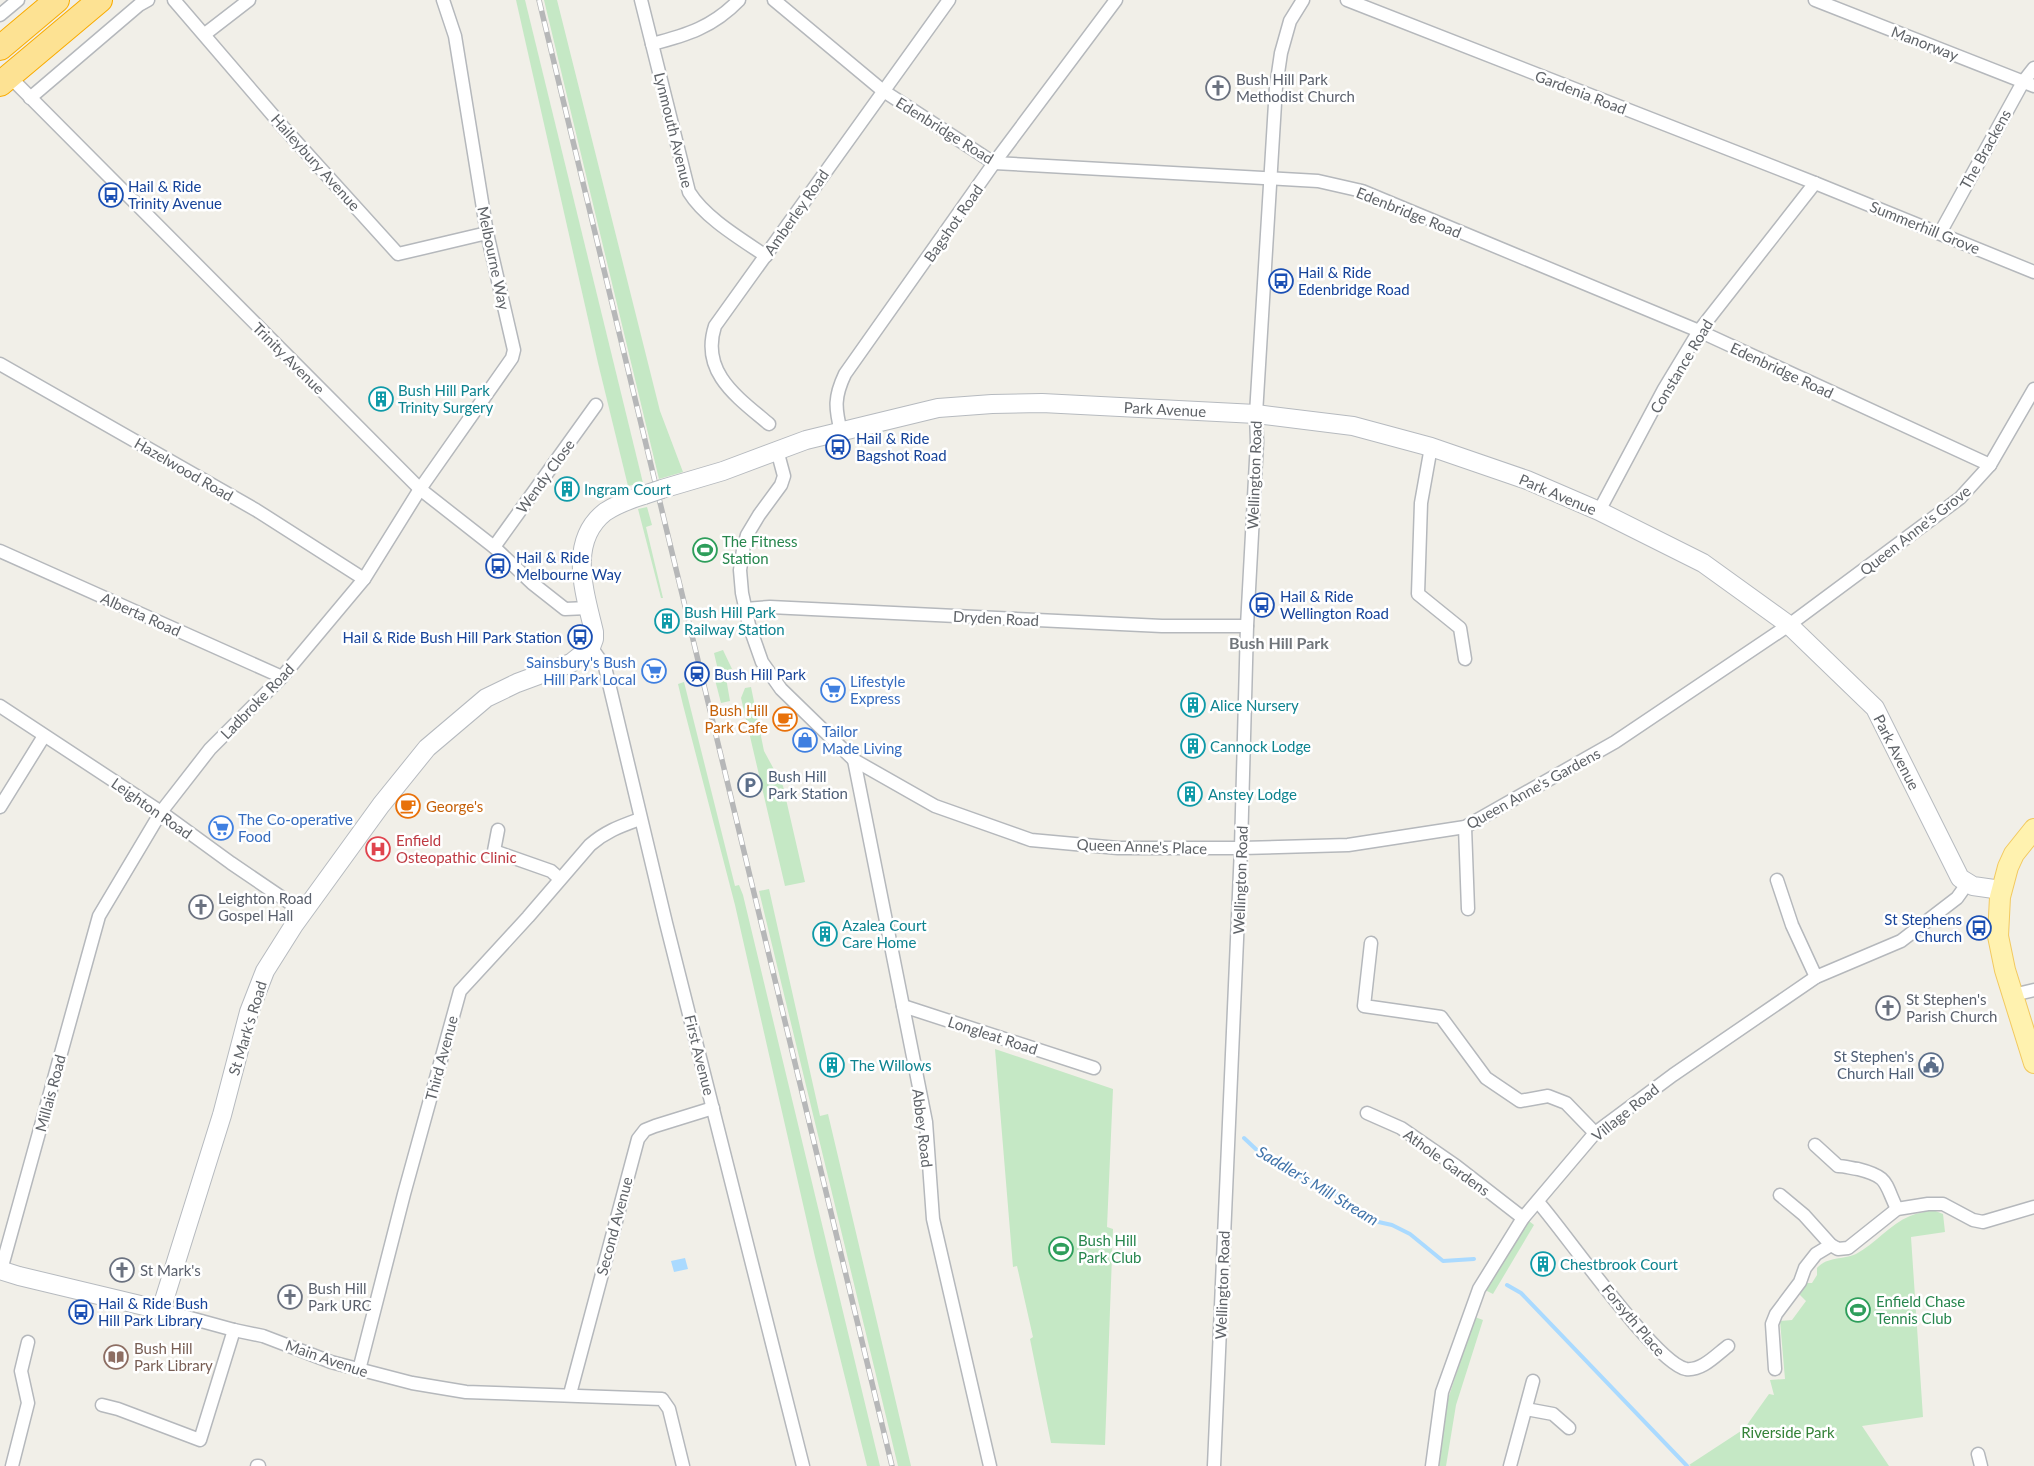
<svg xmlns="http://www.w3.org/2000/svg" width="2034" height="1466" font-family="Lato,sans-serif">
  <style>
    .green { fill: #c5e8c5 }
    .water { fill: #aadaff }
    .lines { fill: none; stroke-linecap: round; stroke-linejoin: round }
    .stream { stroke: #aadaff; stroke-width: 4 }
    .street-casing { stroke: #b5b8bc; stroke-width: 15 }
    .secondary-casing { stroke: #b6babf; stroke-width: 20 }
    .primary-casing { stroke: #f2c960; stroke-width: 22 }
    .highway-casing { stroke: #f9ab00; stroke-width: 26 }
    .street { stroke: #fff; stroke-width: 12 }
    .secondary { stroke: #fff; stroke-width: 18 }
    .primary { stroke: #fff2af; stroke-width: 20 }
    .highway { stroke: #fde293; stroke-width: 24 }
    .rail-casing { stroke: #b6b7b8; stroke-width: 5.5 }
    .rail { stroke: #fff; stroke-width: 4; stroke-dasharray: 11; stroke-linecap: butt }
    .secondary-bridge-casing { stroke: #b6babf; stroke-width: 20; stroke-linecap: butt }
    .secondary-bridge { stroke: #fff; stroke-width: 18 }
    .labels { text-anchor: middle; dominant-baseline: central; stroke-width: 5; stroke-linejoin: round; paint-order: stroke }
    .street-label { font-size: 15px; fill: #5f6368; stroke: #fff }
    .worship-label { font-size: 15px; fill: #5b616d; stroke: #fff; text-anchor: start }
    .transit-label { font-size: 15px; fill: #164399; stroke: #fff; text-anchor: start }
    .culture-label { font-size: 15px; fill: #0d838f; stroke: #fff; text-anchor: start }
    .leisure-label { font-size: 15px; fill: #27864d; stroke: #fff; text-anchor: start }
    .shop-label { font-size: 15px; fill: #366cbe; stroke: #fff; text-anchor: start }
    .food-label { font-size: 15px; fill: #c56008; stroke: #fff; text-anchor: end }
    .service-label { font-size: 15px; fill: #4e5e75; stroke: #fff; text-anchor: start }
    .health-label { font-size: 15px; fill: #be3a42; stroke: #fff; text-anchor: start }
    .education-label { font-size: 15px; fill: #785e54; stroke: #fff; text-anchor: start }
    .park-label { font-size: 15px; fill: #348238; stroke: #fff }
    .neighbourhood-label { font-size: 16px; font-weight: bold; fill: #70757a; stroke: #fff }
    .water-label { font-size: 16px; font-style: italic; fill: #4174aa; stroke: #fff }
  </style>
  <rect width="100%" height="100%" fill="#f1efe8"/>
  <g class="green">
    <path d="M516,0H525L643,483L628,486L598,363Z"/>
    <path d="M544,0H557L660,411L683,472L659,479Z"/>
    <path d="M647,507L652,525L646,527L663,598H661L638,509Z"/>
    <path d="M723,650L732,669L725,672L730,701L721,703L713,672L718,670L714,653Z"/>
    <path d="M684,682L735,886L739,885L743,895L880,1466H867L815,1257L735,905L683,705L678,684Z"/>
    <path d="M751,687L764,751L783,786L805,882L785,886L741,698L745,688Z"/>
    <path d="M769,889L820,1116L828,1114L911,1466H898L759,891Z"/>
    <path d="M995,1049L1113,1089L1107,1227L1113,1229L1105,1445L1051,1443L1030,1339L1033,1337L1017,1266L1013,1267Z"/>
    <path d="M1933,1210L1943,1214L1945,1232L1911,1237L1923,1417L1862,1426L1889,1466H1691L1689,1465L1744,1429L1769,1394L1774,1395L1770,1380L1785,1379L1780,1321L1792,1320L1806,1301L1800,1295V1291L1806,1283H1812L1817,1275V1268C1828,1256 1843,1260 1856,1254C1875,1244 1890,1224 1910,1216C1917,1213 1925,1212 1933,1210Z"/>
    <path d="M1529,1221L1534,1225L1493,1294L1485,1290Z"/>
    <path d="M1475,1317L1483,1320L1456,1405L1446,1466H1436L1447,1402Z"/>
  </g>
  <path class="water" d="M685,1258L688,1269L674,1272L671,1261Z"/>
  <g class="lines">
    <g class="stream">
      <path d="M1244,1138L1260,1153L1288,1166L1298,1176L1328,1188L1374,1221L1392,1225L1410,1234L1443,1261L1474,1259"/>
      <path d="M1507,1285L1521,1293L1687,1466"/>
    </g>
    <g class="street-casing">
      <g id="street">
        <path d="M174,0L283,127L398,254L487,233"/>
        <path d="M641,0L689,192C705,218 741,239 766,256"/>
        <path d="M774,0L882,90L994,163L1318,181L1362,191L1699,331L1990,465"/>
        <path d="M1347,0L1815,183L2034,272"/>
        <path d="M1815,0L2034,86"/>
        <path d="M0,15L18,0"/>
        <path d="M205,34L249,0"/>
        <path d="M652,44C687,35 713,27 739,0"/>
        <path d="M9,76L420,489L494,547L532,583L565,609L588,608"/>
        <path d="M30,98L139,5L148,0"/>
        <path d="M1940,233L2023,82L2034,68"/>
        <path d="M0,364L256,510L364,579"/>
        <path d="M769,424C737,397 700,372 715,326L949,0"/>
        <path d="M841,432C835,408 834,397 845,374L994,163L1116,0"/>
        <path d="M1431,447L1421,503L1418,594L1460,628L1465,659"/>
        <path d="M777,450L784,476L781,485L759,515L747,535L743,550L740,570L742,593L749,625L762,662L781,689L854,760L935,806L1031,840L1118,848H1241L1348,845L1465,827L1615,742L1789,625L1960,498L1990,465L2034,389"/>
        <path d="M1599,511L1664,389L1699,331L1815,183"/>
        <path d="M494,547L596,405"/>
        <path d="M0,551L282,677"/>
        <path d="M745,609L770,607L1162,626H1247"/>
        <path d="M591,647L605,667L666,923L803,1466"/>
        <path d="M0,706L161,812L231,863L303,912"/>
        <path d="M854,760L926,1122L933,1219L990,1466"/>
        <path d="M0,807L44,736"/>
        <path d="M1465,827L1468,909"/>
        <path d="M498,830L494,851L551,871L560,879"/>
        <path d="M1777,880L1792,925L1816,977"/>
        <path d="M1371,943L1364,1006L1441,1017L1486,1078L1520,1101L1548,1096L1566,1103L1595,1133"/>
        <path d="M2013,995L2034,990"/>
        <path d="M903,1006L1094,1068"/>
        <path d="M1367,1113L1401,1128L1456,1166L1523,1218"/>
        <path d="M1815,1145L1838,1166C1845,1166 1850,1168 1858,1169C1889,1177 1884,1182 1897,1209"/>
        <path d="M1780,1195L1804,1215L1831,1245L1838,1249L1848,1248L1897,1209L1928,1204H1943L1973,1220L1983,1222L2034,1207"/>
        <path d="M1538,1202C1564,1231 1655,1363 1686,1369C1702,1371 1716,1355 1728,1346"/>
        <path d="M1,1270L99,916L161,812L210,749L282,677L364,579L420,489L512,358L514,350L487,233L455,36L443,0"/>
        <path d="M161,1310L234,1330L263,1336L331,1362L412,1383L466,1392L662,1399L669,1409L683,1466"/>
        <path d="M1775,1369L1772,1324L1776,1314L1800,1282L1805,1268L1816,1254L1831,1245"/>
        <path d="M359,1370L404,1194L460,991L528,917L590,845C606,831 621,826 640,819"/>
        <path d="M570,1394L638,1139L645,1130L655,1126L713,1108"/>
        <path d="M102,1405L118,1409L200,1440L234,1330"/>
        <path d="M1526,1409L1553,1414L1569,1428"/>
        <path d="M1978,1454L1981,1466"/>
        <path d="M12,1466L28,1403L21,1371L28,1342"/>
        <path d="M257,1466H259"/>
        <path d="M1214,1466L1241,848L1247,626L1257,442L1256,414L1276,87L1281,53L1290,21L1303,0"/>
        <path d="M1432,1466L1442,1392L1479,1289L1523,1218L1595,1133L1673,1075L1816,977L1901,941L1957,898L1967,884"/>
        <path d="M1510,1466L1533,1381"/>
      </g>
    </g>
    <g class="secondary-casing">
      <g id="secondary">
        <path d="M662,489L723,471L806,440L938,408L992,404L1042,403L1256,414L1353,426L1431,447L1527,480L1599,511L1703,563L1789,625L1875,708L1960,878L1973,886L2001,890"/>
        <path d="M0,1270L19,1276L161,1310L222,1115L249,1012L265,971L294,925L381,805L427,748L486,698L517,683L571,663L591,647L594,639V632C585,593 567,542 605,512C617,504 631,499 644,495"/>
      </g>
    </g>
    <g class="primary-casing">
      <path id="primary" d="M2034,829L2014,854L2008,867L2000,897L1998,936L2005,970L2034,1063"/>
    </g>
    <g class="highway-casing">
      <g id="highway">
        <path d="M0,48L57,0"/>
        <path d="M0,84L100,0"/>
      </g>
    </g>
    <use href="#street" class="street"/>
    <use href="#secondary" class="secondary"/>
    <use href="#primary" class="primary"/>
    <use href="#highway" class="highway"/>
    <g class="rail-casing">
      <path id="rail" d="M539,0L892,1466"/>
    </g>
    <use href="#rail" class="rail"/>
    <g class="secondary-bridge-casing">
      <path id="secondary-bridge" d="M644,495L662,489"/>
    </g>
    <use href="#secondary-bridge" class="secondary-bridge"/>
  </g>
  <defs>
    <g id="church-ring" transform="scale(1.25)"><circle r="9.5" fill="#fff" stroke="#6b7280" stroke-width="1.5"/><path d="M-1.2-6h2.4v3.5h3.3v2.4h-3.3V6h-2.4V-.1h-3.3v-2.4h3.3Z" fill="#6b7280"/></g>
    <g id="bus-ring" transform="scale(1.25)"><circle r="9.5" fill="#fff" stroke="#1a4fb4" stroke-width="1.5"/><path d="M-5-6H5V4H4V6H2V4H-2V6H-4V4H-5ZM-3.5-4V0h7V-4ZM-3.5 1.2v1.5H-2V1.2ZM2 1.2v1.5H3.5V1.2Z" fill="#1a4fb4"/></g>
    <g id="building-ring" transform="scale(1.25)"><circle r="9.5" fill="#fff" stroke="#0f9aa8" stroke-width="1.5"/><path d="M-4-6H4V6H1V3H-1V6H-4ZM-2.5-4.3h1.7v1.8h-1.7ZM.8-4.3h1.7v1.8H.8ZM-2.5-1h1.7V.8h-1.7ZM.8-1h1.7V.8H.8Z" fill="#0f9aa8"/></g>
    <g id="stadium-ring" transform="scale(1.25)"><circle r="9.5" fill="#fff" stroke="#2e9e5b" stroke-width="1.5"/><path d="M0-5a6.5 5 0 1 0 0 10a6.5 5 0 1 0 0-10ZM-3.5-1.8h7v3.6h-7Z" fill="#2e9e5b"/></g>
    <g id="supermarket-ring" transform="scale(1.25)"><circle r="9.5" fill="#fff" stroke="#3f7fe0" stroke-width="1.5"/><path d="M-6-5.5h2.5l.6 2H6L4.5 2H-2.5L-4.4-4H-6ZM-1.5 3.2a1.3 1.3 0 1 0 .1 0ZM3 3.2a1.3 1.3 0 1 0 .1 0Z" fill="#3f7fe0"/></g>
    <g id="station-ring" transform="scale(1.25)"><circle r="9.5" fill="#fff" stroke="#1a4fb4" stroke-width="1.5"/><path d="M-3-6H3Q5-6 5-4V2Q5 4 3 4L4.5 6H3L1.5 4h-3L-3 6H-4.5L-3 4Q-5 4-5 2V-4Q-5-6-3-6ZM-3.5-4v3h7v-3ZM-3.5 1v1.5H-2V1ZM2 1v1.5H3.5V1Z" fill="#1a4fb4"/></g>
    <g id="cafe-ring" transform="scale(1.25)"><circle r="9.5" fill="#fff" stroke="#e8710a" stroke-width="1.5"/><path d="M-5.5-4.5H6V0H3Q3 3.5 0 3.5H-2.5Q-5.5 3.5-5.5 0ZM3-3.2v2h1.7v-2ZM-6 4.5H4V6H-6Z" fill="#e8710a"/></g>
    <g id="shop-ring" transform="scale(1.25)"><circle r="9.5" fill="#fff" stroke="#3f7fe0" stroke-width="1.5"/><path d="M-5-2.5h2.3a2.7 3.5 0 0 1 5.4 0H5L5.5 6h-11ZM-1.5-2.5h3a1.5 2.3 0 0 0-3 0Z" fill="#3f7fe0"/></g>
    <g id="parking-ring" transform="scale(1.25)"><circle r="9.5" fill="#fff" stroke="#5c6f8a" stroke-width="1.5"/><path d="M-3.5-5.5H1a3.5 3.5 0 0 1 0 7H-1V5.5H-3.5ZM-1-3.4V-.6H.8a1.4 1.4 0 0 0 0-2.8Z" fill="#5c6f8a"/></g>
    <g id="hospital-ring" transform="scale(1.25)"><circle r="9.5" fill="#fff" stroke="#e0444e" stroke-width="1.5"/><path d="M-5-5h3v3.5h4V-5h3V5h-3V1.5h-4V5h-3Z" fill="#e0444e"/></g>
    <g id="civic-ring" transform="scale(1.25)"><circle r="9.5" fill="#fff" stroke="#5c6f8a" stroke-width="1.5"/><path d="M-.6-6.5H3V-4.5H.6V-3L4-1V1h2V6H-6V1h2V-1L-.6-3ZM-1.2 2.5V6h2.4V2.5Z" fill="#5c6f8a"/></g>
    <g id="library-ring" transform="scale(1.25)"><circle r="9.5" fill="#fff" stroke="#8d6e63" stroke-width="1.5"/><path d="M-6-4Q-3-5.5-.7-3.5V5Q-3 3-6 4ZM6-4Q3-5.5 .7-3.5V5Q3 3 6 4Z" fill="#8d6e63"/></g>
  </defs>
  <g fill-rule="evenodd">
    <use href="#church-ring" x="1218" y="88"/>
    <use href="#bus-ring" x="111" y="195"/>
    <use href="#bus-ring" x="1281" y="281"/>
    <use href="#building-ring" x="381" y="399"/>
    <use href="#bus-ring" x="838" y="447"/>
    <use href="#building-ring" x="567" y="489"/>
    <use href="#stadium-ring" x="705" y="550"/>
    <use href="#bus-ring" x="498" y="566"/>
    <use href="#bus-ring" x="1262" y="605"/>
    <use href="#building-ring" x="667" y="621"/>
    <use href="#bus-ring" x="580" y="637"/>
    <use href="#supermarket-ring" x="654" y="671"/>
    <use href="#station-ring" x="697" y="674"/>
    <use href="#supermarket-ring" x="833" y="690"/>
    <use href="#building-ring" x="1193" y="705"/>
    <use href="#cafe-ring" x="785" y="719"/>
    <use href="#shop-ring" x="805" y="740"/>
    <use href="#building-ring" x="1193" y="746"/>
    <use href="#parking-ring" x="750" y="785"/>
    <use href="#building-ring" x="1190" y="794"/>
    <use href="#cafe-ring" x="408" y="806"/>
    <use href="#supermarket-ring" x="221" y="828"/>
    <use href="#hospital-ring" x="378" y="849"/>
    <use href="#church-ring" x="201" y="907"/>
    <use href="#bus-ring" x="1979" y="928"/>
    <use href="#building-ring" x="825" y="934"/>
    <use href="#church-ring" x="1888" y="1008"/>
    <use href="#building-ring" x="832" y="1065"/>
    <use href="#civic-ring" x="1931" y="1065"/>
    <use href="#stadium-ring" x="1061" y="1249"/>
    <use href="#building-ring" x="1543" y="1264"/>
    <use href="#church-ring" x="122" y="1270"/>
    <use href="#church-ring" x="290" y="1297"/>
    <use href="#stadium-ring" x="1858" y="1310"/>
    <use href="#bus-ring" x="81" y="1312"/>
    <use href="#library-ring" x="116" y="1357"/>
  </g>
  <g class="labels">
    <g class="street-label">
      <text transform="translate(1925 43) rotate(21)">Manorway</text>
      <text transform="translate(1581 92) rotate(21)">Gardenia Road</text>
      <text transform="translate(674 130) rotate(76)">Lynmouth Avenue</text>
      <text transform="translate(945 130) rotate(32)">Edenbridge Road</text>
      <text transform="translate(1985 149) rotate(-61)">The Brackens</text>
      <text transform="translate(316 162) rotate(48)">Haileybury Avenue</text>
      <text transform="translate(796 212) rotate(-55)">Amberley Road</text>
      <text transform="translate(1409 212) rotate(22)">Edenbridge Road</text>
      <text transform="translate(953 223) rotate(-55)">Bagshot Road</text>
      <text transform="translate(1925 227) rotate(22)">Summerhill Grove</text>
      <text transform="translate(494 258) rotate(78)">Melbourne Way</text>
      <text transform="translate(289 358) rotate(45)">Trinity Avenue</text>
      <text transform="translate(1681 366) rotate(-59)">Constance Road</text>
      <text transform="translate(1782 370) rotate(25)">Edenbridge Road</text>
      <text transform="translate(1165 409) rotate(3)">Park Avenue</text>
      <text transform="translate(184 469) rotate(30)">Hazelwood Road</text>
      <text transform="translate(1254 475) rotate(-88)">Wellington Road</text>
      <text transform="translate(545 476) rotate(-54)">Wendy Close</text>
      <text transform="translate(1558 494) rotate(23)">Park Avenue</text>
      <text transform="translate(1915 530) rotate(-38)">Queen Anne's Grove</text>
      <text transform="translate(141 614) rotate(24)">Alberta Road</text>
      <text transform="translate(996 618) rotate(3)">Dryden Road</text>
      <text transform="translate(257 701) rotate(-46)">Ladbroke Road</text>
      <text transform="translate(1897 752) rotate(63)">Park Avenue</text>
      <text transform="translate(1533 788) rotate(-29)">Queen Anne's Gardens</text>
      <text transform="translate(152 808) rotate(35)">Leighton Road</text>
      <text transform="translate(1142 846) rotate(2)">Queen Anne's Place</text>
      <text transform="translate(1240 880) rotate(-88)">Wellington Road</text>
      <text transform="translate(247 1028) rotate(-73)">St Mark's Road</text>
      <text transform="translate(993 1035) rotate(18)">Longleat Road</text>
      <text transform="translate(700 1055) rotate(76)">First Avenue</text>
      <text transform="translate(441 1058) rotate(-75)">Third Avenue</text>
      <text transform="translate(50 1093) rotate(-75)">Millais Road</text>
      <text transform="translate(1625 1112) rotate(-39)">Village Road</text>
      <text transform="translate(923 1128) rotate(83)">Abbey Road</text>
      <text transform="translate(1447 1162) rotate(36)">Athole Gardens</text>
      <text transform="translate(614 1226) rotate(-75)">Second Avenue</text>
      <text transform="translate(1222 1285) rotate(-88)">Wellington Road</text>
      <text transform="translate(1634 1320) rotate(50)">Forsyth Place</text>
      <text transform="translate(327 1358) rotate(19)">Main Avenue</text>
    </g>
    <g class="worship-label">
      <text x="1236" y="79">Bush Hill Park<tspan x="1236" dy="17">Methodist Church</tspan></text>
      <text x="218" y="898">Leighton Road<tspan x="218" dy="17">Gospel Hall</tspan></text>
      <text x="1906" y="999">St Stephen's<tspan x="1906" dy="17">Parish Church</tspan></text>
      <text x="140" y="1270">St Mark's</text>
      <text x="308" y="1288">Bush Hill<tspan x="308" dy="17">Park URC</tspan></text>
    </g>
    <g class="transit-label">
      <text x="128" y="186">Hail &amp; Ride<tspan x="128" dy="17">Trinity Avenue</tspan></text>
      <text x="1298" y="272">Hail &amp; Ride<tspan x="1298" dy="17">Edenbridge Road</tspan></text>
      <text x="856" y="438">Hail &amp; Ride<tspan x="856" dy="17">Bagshot Road</tspan></text>
      <text x="516" y="557">Hail &amp; Ride<tspan x="516" dy="17">Melbourne Way</tspan></text>
      <text x="1280" y="596">Hail &amp; Ride<tspan x="1280" dy="17">Wellington Road</tspan></text>
      <text x="562" y="637" text-anchor="end">Hail &amp; Ride Bush Hill Park Station</text>
      <text x="714" y="674">Bush Hill Park</text>
      <text x="1962" y="919" text-anchor="end">St Stephens<tspan x="1962" dy="17">Church</tspan></text>
      <text x="98" y="1303">Hail &amp; Ride Bush<tspan x="98" dy="17">Hill Park Library</tspan></text>
    </g>
    <g class="culture-label">
      <text x="398" y="390">Bush Hill Park<tspan x="398" dy="17">Trinity Surgery</tspan></text>
      <text x="584" y="489">Ingram Court</text>
      <text x="684" y="612">Bush Hill Park<tspan x="684" dy="17">Railway Station</tspan></text>
      <text x="1210" y="705">Alice Nursery</text>
      <text x="1210" y="746">Cannock Lodge</text>
      <text x="1208" y="794">Anstey Lodge</text>
      <text x="842" y="925">Azalea Court<tspan x="842" dy="17">Care Home</tspan></text>
      <text x="850" y="1065">The Willows</text>
      <text x="1560" y="1264">Chestbrook Court</text>
    </g>
    <g class="leisure-label">
      <text x="722" y="541">The Fitness<tspan x="722" dy="17">Station</tspan></text>
      <text x="1078" y="1240">Bush Hill<tspan x="1078" dy="17">Park Club</tspan></text>
      <text x="1876" y="1301">Enfield Chase<tspan x="1876" dy="17">Tennis Club</tspan></text>
    </g>
    <g class="shop-label">
      <text x="636" y="662" text-anchor="end">Sainsbury's Bush<tspan x="636" dy="17">Hill Park Local</tspan></text>
      <text x="850" y="681">Lifestyle<tspan x="850" dy="17">Express</tspan></text>
      <text x="822" y="731">Tailor<tspan x="822" dy="17">Made Living</tspan></text>
      <text x="238" y="819">The Co-operative<tspan x="238" dy="17">Food</tspan></text>
    </g>
    <g class="food-label">
      <text x="768" y="710">Bush Hill<tspan x="768" dy="17">Park Cafe</tspan></text>
      <text x="426" y="806" text-anchor="start">George's</text>
    </g>
    <g class="service-label">
      <text x="768" y="776">Bush Hill<tspan x="768" dy="17">Park Station</tspan></text>
      <text x="1914" y="1056" text-anchor="end">St Stephen's<tspan x="1914" dy="17">Church Hall</tspan></text>
    </g>
    <g class="health-label">
      <text x="396" y="840">Enfield<tspan x="396" dy="17">Osteopathic Clinic</tspan></text>
    </g>
    <g class="education-label">
      <text x="134" y="1348">Bush Hill<tspan x="134" dy="17">Park Library</tspan></text>
    </g>
    <g class="park-label">
      <text x="1788" y="1432">Riverside Park</text>
    </g>
    <g class="neighbourhood-label">
      <text x="1279" y="642">Bush Hill Park</text>
    </g>
    <g class="water-label">
      <text transform="translate(1318 1185) rotate(31)">Saddler's Mill Stream</text>
    </g>
  </g>
</svg>
